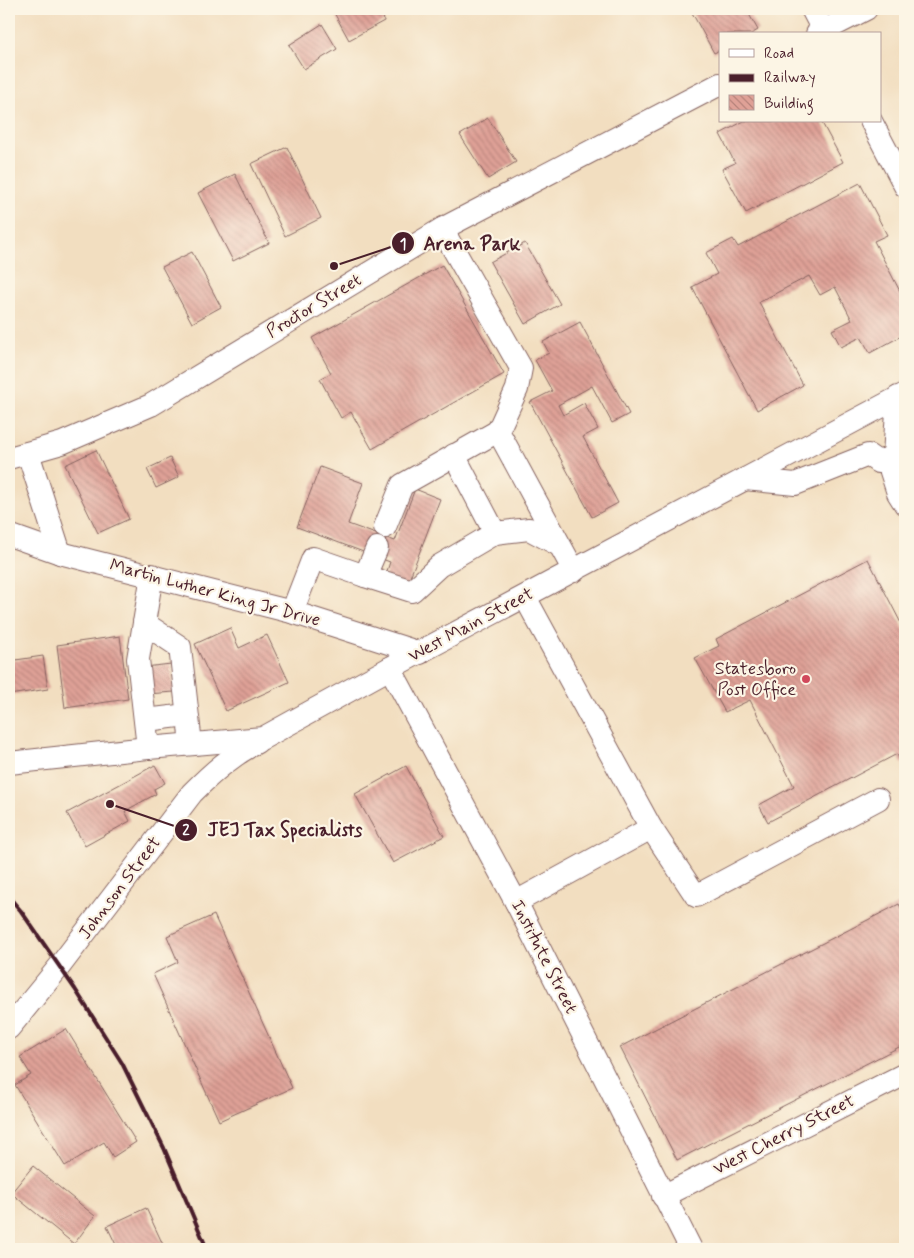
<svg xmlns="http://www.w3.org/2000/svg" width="914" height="1258" font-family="Mynerve,sans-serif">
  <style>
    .building { fill: url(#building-back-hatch) }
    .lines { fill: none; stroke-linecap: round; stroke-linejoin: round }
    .minor-casing { stroke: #85625f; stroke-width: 24 }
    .minor { stroke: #fff; stroke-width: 22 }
    .rail { stroke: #4a1f2b; stroke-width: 4 }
    .poi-dot { fill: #d1495b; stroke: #fcf5e5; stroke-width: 2 }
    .labels { text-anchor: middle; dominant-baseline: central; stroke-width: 4.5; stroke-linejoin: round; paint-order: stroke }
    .street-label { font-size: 18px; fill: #4a1f2b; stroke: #fcf5e5 }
    .poi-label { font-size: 18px; fill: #4a1f2b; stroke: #fcf5e5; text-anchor: end }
    .leader { fill: none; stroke: #4a1f2b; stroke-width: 2 }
    .callout-dot { fill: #4a1f2b; stroke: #fcf5e5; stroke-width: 2 }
    .mark-label { font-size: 15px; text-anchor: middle; font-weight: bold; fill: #fff }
    .callout-label { font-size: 19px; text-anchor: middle; font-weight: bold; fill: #4a1f2b; stroke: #fcf5e5; stroke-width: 4.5; stroke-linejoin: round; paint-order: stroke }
  </style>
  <defs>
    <pattern id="building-back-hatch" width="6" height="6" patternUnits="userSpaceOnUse" patternTransform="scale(1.25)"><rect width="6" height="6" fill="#dfa197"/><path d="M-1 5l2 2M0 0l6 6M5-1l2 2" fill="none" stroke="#b7837b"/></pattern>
  </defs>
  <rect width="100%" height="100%" fill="#fcf5e5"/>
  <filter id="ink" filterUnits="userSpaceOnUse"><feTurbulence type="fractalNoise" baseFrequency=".02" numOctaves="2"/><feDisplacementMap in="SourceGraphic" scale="10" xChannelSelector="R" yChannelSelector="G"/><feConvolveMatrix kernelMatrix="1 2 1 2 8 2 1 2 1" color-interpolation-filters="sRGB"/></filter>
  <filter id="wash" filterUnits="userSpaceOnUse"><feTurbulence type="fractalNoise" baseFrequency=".0096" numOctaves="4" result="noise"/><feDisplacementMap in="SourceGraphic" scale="20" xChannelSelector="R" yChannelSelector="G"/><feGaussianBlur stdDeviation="1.12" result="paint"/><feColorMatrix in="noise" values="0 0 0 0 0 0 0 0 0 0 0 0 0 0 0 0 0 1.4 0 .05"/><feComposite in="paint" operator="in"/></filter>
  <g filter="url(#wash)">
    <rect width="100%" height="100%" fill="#f2dec0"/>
    <g id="blocks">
      <g class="building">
        <path d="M332,9H382L384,21L349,40Z"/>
        <path d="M690,9H746L758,30L751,34H720V50L714,53Z"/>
        <path d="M322,24L337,49L304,69L289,45Z"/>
        <path d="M488,118L516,162L488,179L460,135Z"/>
        <path d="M744,121H821L843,162L746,213L722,169L735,163L720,134Z"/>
        <path d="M287,147L321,218L285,236L251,164Z"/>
        <path d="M235,174L269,243L233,261L198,193Z"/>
        <path d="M860,183L887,235L874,241L905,301V334L870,353L861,337L841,347L832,330L852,320L835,287L820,295L809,276L759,302L803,385L757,410L692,287L717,274L706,253L733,239L738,247Z"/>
        <path d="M525,243L560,304L525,324L490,262Z"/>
        <path d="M192,252L221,307L192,323L162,267Z"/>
        <path d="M442,265L504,374L372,449L351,412L341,418L320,379L331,373L312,338Z"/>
        <path d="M580,322L629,414L612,423L592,386L558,405L563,415L584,403L598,429L583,437L618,503L592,517L530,402L552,391L535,360L549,353L543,342Z"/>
        <path d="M96,450L129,519L98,533L65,465Z"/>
        <path d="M170,458L179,477L156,488L147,469Z"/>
        <path d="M320,467L363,483L348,524L395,541L415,489L440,499L407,585L385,577L390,562L297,527Z"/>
        <path d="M868,559L905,631V762L902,764L897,754L768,822L759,805L794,786L750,700L725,712L695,658L719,646L716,639Z"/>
        <path d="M230,628L239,648L267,635L289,682L226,711L195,644Z"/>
        <path d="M120,636L128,699L65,708L57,645Z"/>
        <path d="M43,656L48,689L9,695V661Z"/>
        <path d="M171,664L174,692L147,694L145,667Z"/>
        <path d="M155,765L165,783L154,789L156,794L125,811L130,821L85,846L67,813Z"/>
        <path d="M406,766L444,836L393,863L355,794Z"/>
        <path d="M899,904L905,915V1044L677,1160L620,1047Z"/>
        <path d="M214,915L292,1088L219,1121L153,974L178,962L167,936Z"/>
        <path d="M66,1029L136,1142L113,1157L104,1142L65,1166L15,1085L31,1075L20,1057Z"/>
        <path d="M33,1166L95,1216L74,1244L11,1193Z"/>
        <path d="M146,1208L165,1249H118L107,1226Z"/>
      </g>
    </g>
  </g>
  <g filter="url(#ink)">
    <use href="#blocks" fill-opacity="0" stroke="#85625f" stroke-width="1"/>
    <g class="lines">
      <g class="minor-casing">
        <g id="minor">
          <path d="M812,9L825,34"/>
          <path d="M817,34L866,9"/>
          <path d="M871,121L905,186"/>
          <path d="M442,229L521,368L517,389L498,431L574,571"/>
          <path d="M28,453L60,553"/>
          <path d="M454,455L495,533"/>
          <path d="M9,458L62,443L151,405L442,229L720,84"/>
          <path d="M903,459H887L898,493L905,504"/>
          <path d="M745,479L795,484L868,455L878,462L887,459L894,455L898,397"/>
          <path d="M385,527L402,485L498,431"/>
          <path d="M9,535L60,553L292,612L420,653"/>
          <path d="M365,576L412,591L439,566L495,533L529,529L559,545"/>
          <path d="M292,612L313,558L365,576L377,548"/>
          <path d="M144,623L180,647L191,744"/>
          <path d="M390,668L516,902L691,1249"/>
          <path d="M146,720L187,715"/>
          <path d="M148,748L138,659L152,575"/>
          <path d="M9,763L148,748L263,738L390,668L905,394"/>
          <path d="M651,828L696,896L878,799"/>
          <path d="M516,902L651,828L525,597"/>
          <path d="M9,1028L59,967L192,793C214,771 230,757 257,742"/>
          <path d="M663,1196L905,1074"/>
        </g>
      </g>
      <use href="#minor" class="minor"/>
      <path class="rail" d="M9,897L21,911L75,989L122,1063L164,1148L207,1249"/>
    </g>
  </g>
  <circle class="poi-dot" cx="806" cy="679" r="5"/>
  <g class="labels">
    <g class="street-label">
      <text transform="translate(314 306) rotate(-31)">Proctor Street</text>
      <text transform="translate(215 593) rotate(15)">Martin Luther King Jr Drive</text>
      <text transform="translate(471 625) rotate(-28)">West Main Street</text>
      <text transform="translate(120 888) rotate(-53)">Johnson Street</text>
      <text transform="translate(544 957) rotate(63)">Institute Street</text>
      <text transform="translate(784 1135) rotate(-27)">West Cherry Street</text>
    </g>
    <g class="poi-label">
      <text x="796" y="669">Statesboro<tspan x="796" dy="21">Post Office</tspan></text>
    </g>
  </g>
  <path class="leader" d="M334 266L403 243M110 804L186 830"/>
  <g class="callout-dot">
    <circle cx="334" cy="266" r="5"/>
    <circle cx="110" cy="804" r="5"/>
    <circle cx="403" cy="243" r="12"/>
    <circle cx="186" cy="830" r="12"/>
  </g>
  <g class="mark-label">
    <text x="403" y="249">1</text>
    <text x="186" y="835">2</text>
  </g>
  <g class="callout-label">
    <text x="472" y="250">Arena Park</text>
    <text x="285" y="836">JEJ Tax Specialists</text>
  </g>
  <rect width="914" height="1258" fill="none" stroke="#fcf5e5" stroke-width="30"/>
  <rect x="719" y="32" width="162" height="90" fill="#fcf5e5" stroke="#b59f9b"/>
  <rect x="729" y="49" width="25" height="8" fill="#ffffff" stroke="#b59f9b"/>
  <text x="764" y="58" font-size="15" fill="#4a1f2b">Road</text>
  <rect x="729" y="74" width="25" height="8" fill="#4a1f2b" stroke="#b59f9b"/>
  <text x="764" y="82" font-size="15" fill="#4a1f2b">Railway</text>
  <rect x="729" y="95" width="25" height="15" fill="url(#building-back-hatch)" stroke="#b59f9b"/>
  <text x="764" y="108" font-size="15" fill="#4a1f2b">Building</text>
</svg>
